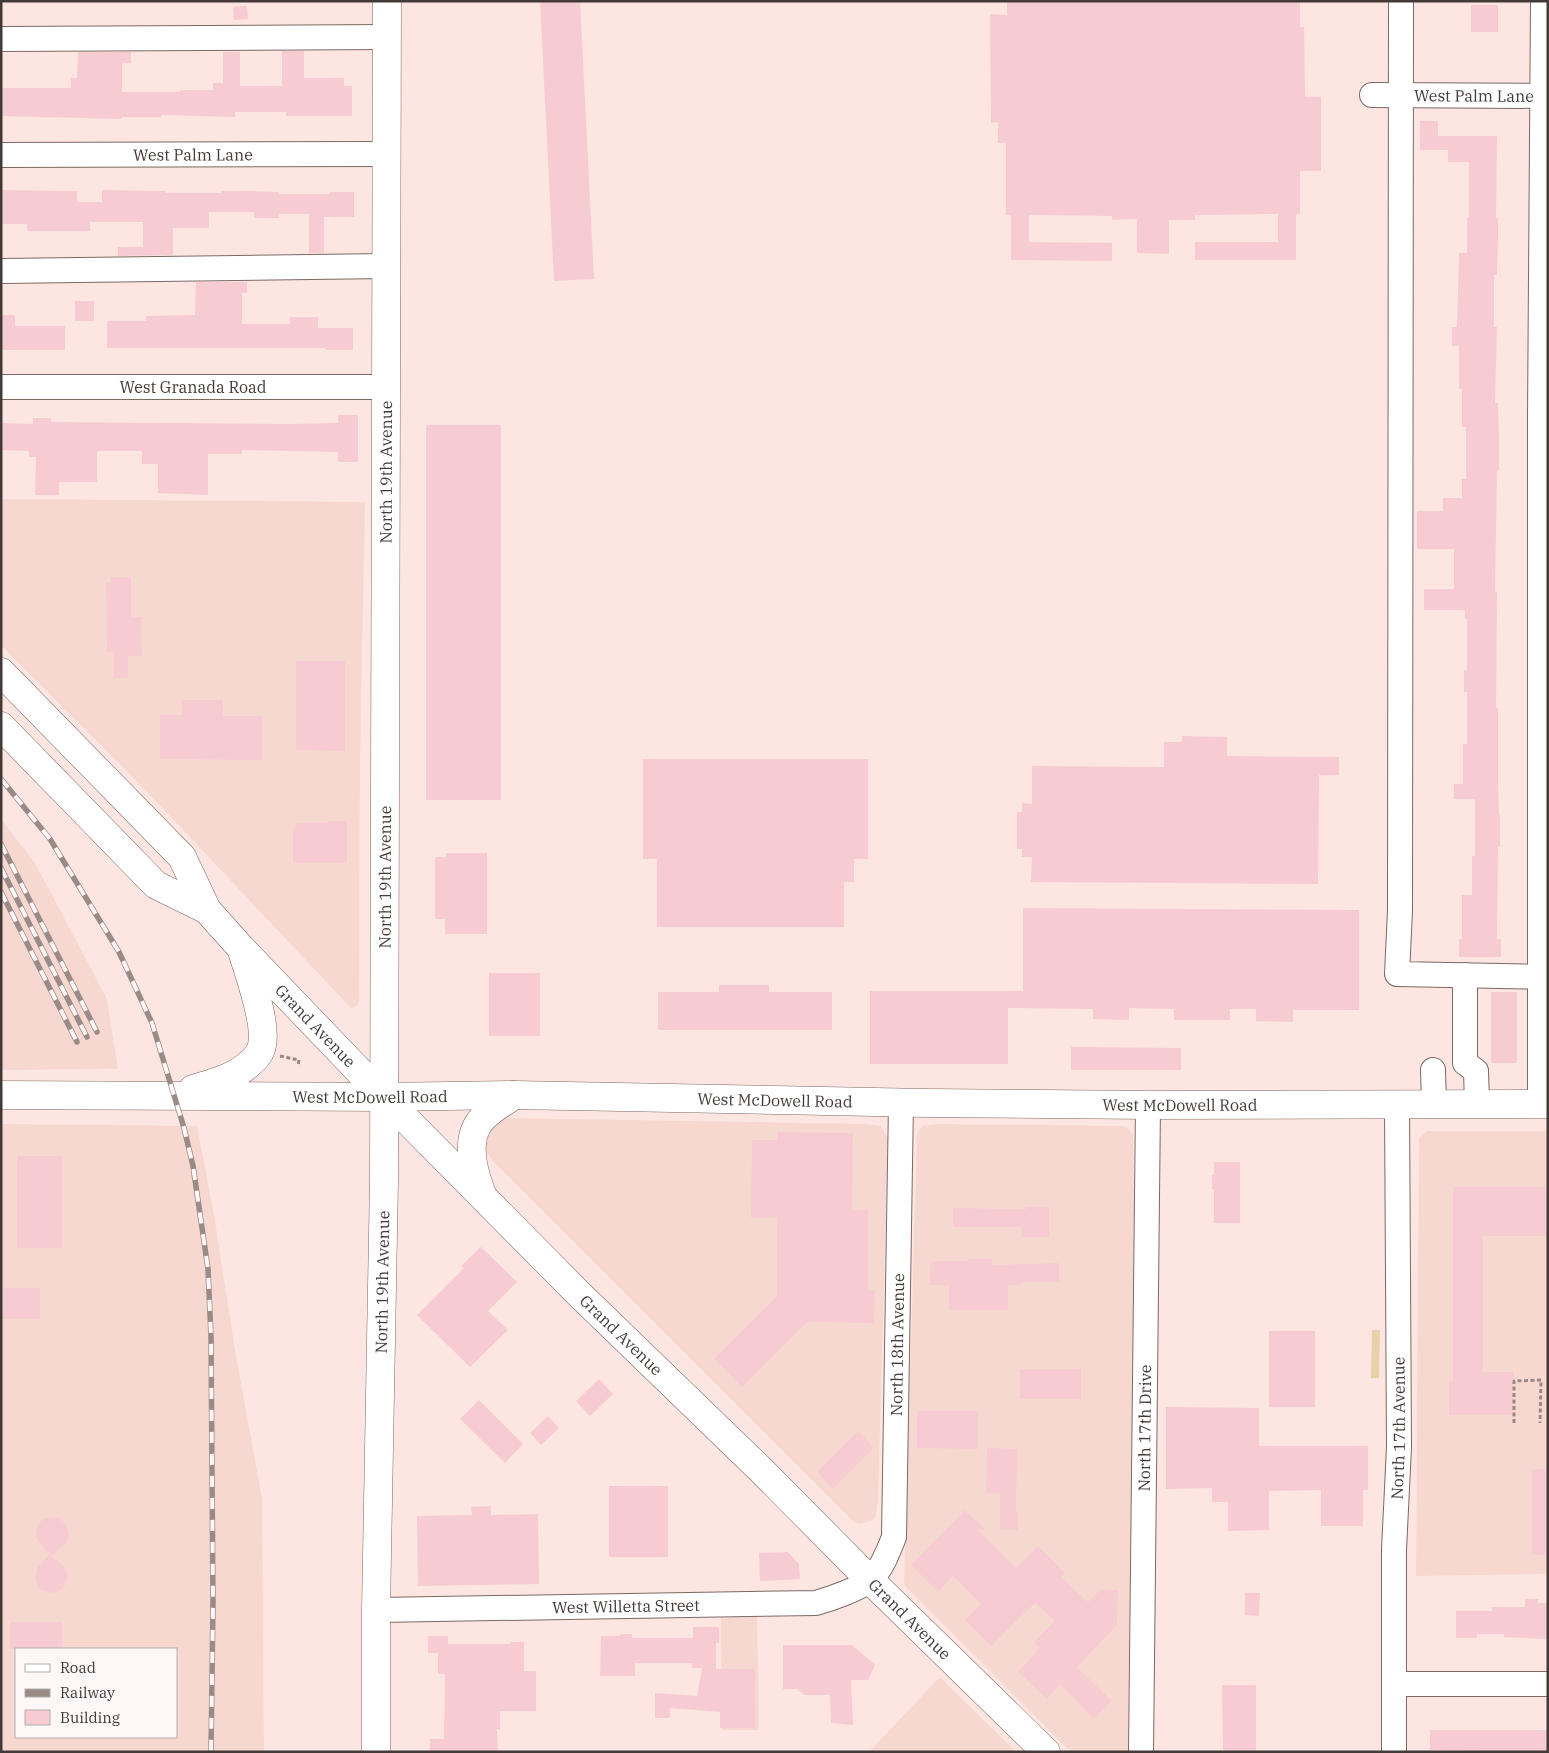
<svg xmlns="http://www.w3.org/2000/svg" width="1549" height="1753" font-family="'IBM Plex Serif',serif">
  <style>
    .built { fill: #f7d8d1; fill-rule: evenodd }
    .green { fill: #e9d0a8 }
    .building { fill: #f6ccd2 }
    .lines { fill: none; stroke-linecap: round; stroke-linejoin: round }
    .minor-casing { stroke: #7c6964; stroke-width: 26 }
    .major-casing { stroke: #7c6964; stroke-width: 29 }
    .path { stroke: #988985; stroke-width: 3; stroke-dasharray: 4 2.5; stroke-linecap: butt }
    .minor { stroke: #fff; stroke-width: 24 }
    .major { stroke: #fff; stroke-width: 28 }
    .rail-casing { stroke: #9a8b87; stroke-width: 5.5 }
    .rail { stroke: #fdf8f7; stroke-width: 4; stroke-dasharray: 11; stroke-linecap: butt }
    .labels { text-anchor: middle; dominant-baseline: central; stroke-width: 4; stroke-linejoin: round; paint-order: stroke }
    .street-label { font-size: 16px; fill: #433a38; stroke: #fdf8f7 }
  </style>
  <rect width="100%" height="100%" fill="#fde6e1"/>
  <g class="built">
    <path d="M1,499L365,502L360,761L359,1002L356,1007L351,1008L132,776L1,645Z"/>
    <path d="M1,819L35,863L107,999L118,1069L1,1070Z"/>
    <path d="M505,1118L866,1124L881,1126L888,1138L878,1500L876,1516L873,1520L861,1524L855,1523L493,1161L483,1147L484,1137L495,1121Z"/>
    <path d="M1,1124L197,1126L214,1215L235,1350L262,1498L264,1752H1ZM16,1649H176V1737H16Z"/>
    <path d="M934,1124L1123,1126L1127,1127L1133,1134L1134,1212L1128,1752H1071L905,1586L904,1581L917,1134L922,1126Z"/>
    <path d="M1427,1131H1548V1574L1416,1576L1419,1138Z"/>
    <path d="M757,1616L759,1730H722L721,1618Z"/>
    <path d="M940,1677L1016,1752H869Z"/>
  </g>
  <path class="green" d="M1372,1330H1380L1379,1378H1371Z"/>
  <g class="building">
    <path d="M540,1H580L594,279L554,281Z"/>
    <path d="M1007,1H1300V27H1304L1305,97H1321V171H1300V214H1296V260H1195V242H1278V214L1195,215V220H1169V254L1137,253V219L1112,220V216L1029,215V242L1112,243V261L1011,260V215H1006V143H998V122L991,123L990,14L1007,15Z"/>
    <rect x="1471" y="5" width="27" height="27"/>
    <path d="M247,6L248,19L234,20L233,7Z"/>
    <path d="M282,51H304V78H344V86H352V116H286V112H235V117L161,115V117H122V119L1,116V88H71V78H77L78,52H131V63H122V92H180V90H213V83H223V52H240V86H282Z"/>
    <path d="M1420,121H1438V136H1497L1496,218H1498V240L1497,275H1494V327H1497L1495,403H1498L1499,438V470H1497L1495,592H1497L1496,708H1498V784L1499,815H1500V847H1498L1497,939H1501V957H1459V939H1462V895H1472V856H1475V799H1454V784H1463V744H1467V692H1464V670H1467V619H1465V610H1424V589H1454V549H1417V511H1443V498H1462V479H1466V427H1462V389H1459V346H1452V327H1457L1459,253H1467V218H1469V162H1448V150H1420Z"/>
    <path d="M1,190L77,191V202H102V190L166,191V193H221V191H243L279,192V194H330V192H354V217H324V253H309V214H279V218H254V212H209V228H173V255L118,256V247H143V222H90V231H27V224H1Z"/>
    <path d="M196,282H247V293H242V324H290V317H318V328H353V350H325V348H107V321H146V316L195,315Z"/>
    <rect x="75" y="301" width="19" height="20"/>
    <path d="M1,315H15V326H65V350H1Z"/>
    <path d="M338,415H358V462H338V452L242,450V454H208V495L158,493V464H142V451H97V482H59V495H35L36,457H29V451L1,450V423L33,424V418H51V422L291,424L338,423Z"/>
    <rect x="426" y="425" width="75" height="375"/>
    <path d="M111,577H131V617H141L142,656H128V678H114V652H107L106,582H111Z"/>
    <path d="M296,661H345V751L296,750Z"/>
    <path d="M182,700H223V716H262V760L160,759V715H182Z"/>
    <path d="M1182,736L1227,737V756L1339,757V775H1319L1318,884L1031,882L1032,857H1022V849H1017V812H1022V803L1032,804V766L1164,767V742H1182Z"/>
    <path d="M643,759H868V859H854V882H844V927H657V859H643Z"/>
    <path d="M327,821H347V863H293V829L298,823H327Z"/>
    <path d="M446,853H487V934H445V919H435V857H446Z"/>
    <path d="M1023,908L1359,910V1010H1293V1022L1256,1021V1009H1230V1020H1174V1009L1129,1008V1020L1093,1019V1009L1008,1008V1064H870V991H1023Z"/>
    <rect x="489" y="973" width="51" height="63"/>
    <path d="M719,985H769V992H832V1030H658V992H719Z"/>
    <rect x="1491" y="992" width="26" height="71"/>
    <path d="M1071,1047L1181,1048V1070H1071Z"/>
    <path d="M777,1132L853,1133L852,1210H868V1290L875,1291L874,1323L807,1322L742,1387L714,1359L777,1296V1218H751L752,1140H777Z"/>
    <rect x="17" y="1156" width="45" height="92"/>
    <path d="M1214,1162H1240V1223H1214V1189H1212V1175H1214Z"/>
    <path d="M1453,1187H1546V1190H1548V1236H1483V1372H1513V1415H1449V1381H1453Z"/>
    <path d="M1026,1207H1049V1237H1021V1227H953V1208L1026,1209Z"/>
    <path d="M481,1247L517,1282L488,1311L508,1330L470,1367L417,1315L464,1268L461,1266Z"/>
    <path d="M969,1259H992V1265L1059,1263V1282H1021V1285H1008V1310H949V1285H930V1265H932V1261H969Z"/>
    <rect x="1" y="1288" width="39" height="31"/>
    <rect x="1269" y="1331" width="46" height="76"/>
    <rect x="1020" y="1369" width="61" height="30"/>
    <path d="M599,1379L613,1394L590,1416L576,1401Z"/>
    <path d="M479,1400L523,1444L505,1463L460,1419Z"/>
    <path d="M1166,1407L1259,1408V1446H1368V1490H1363V1526H1321V1490L1269,1491V1530L1228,1531V1502H1212V1488L1166,1489Z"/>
    <path d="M917,1411H978V1449L917,1448Z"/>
    <path d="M548,1416L559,1428L541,1445L530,1433Z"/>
    <path d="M858,1431L874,1448L833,1489L817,1472Z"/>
    <path d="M987,1448L1017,1449L1016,1512H1018V1530H1000V1494L986,1493Z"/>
    <rect x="1532" y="1469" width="16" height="86"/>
    <rect x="609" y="1486" width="59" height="71"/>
    <path d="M491,1506V1515L538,1514L539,1584L418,1586L417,1516L472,1515L471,1507Z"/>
    <path d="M965,1510L986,1530H978L1016,1568L1038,1546L1065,1573L1061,1577L1088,1602L1101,1589L1118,1590L1117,1625L1077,1667L1112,1701L1094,1719L1060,1684L1047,1699L1018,1672L1040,1648L1034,1642L1055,1621L1035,1603L991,1646L965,1620L981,1604L953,1576L938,1592L911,1565Z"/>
    <path d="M52,1517L59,1518L65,1523L68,1530L69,1537L65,1544L51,1556L38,1541L36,1536L38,1525L42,1520Z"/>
    <path d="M788,1552L799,1564L800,1579L760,1581L759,1553Z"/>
    <path d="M49,1555L64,1566L67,1573V1580L64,1587L58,1592L51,1593L40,1589L35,1579L37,1568Z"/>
    <path d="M1245,1593H1260L1259,1616L1245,1615Z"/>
    <path d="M1525,1599H1538V1603H1548V1639L1504,1637V1634H1477V1638H1456V1611H1492V1607H1525Z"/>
    <rect x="10" y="1622" width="52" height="27"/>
    <path d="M693,1627H719V1643H716V1669H755V1728H720V1712L670,1708V1718H655V1693L697,1696L702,1668H692V1663H635V1676H600L601,1636H620V1634H632V1638H693Z"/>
    <path d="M428,1636H448V1644H511V1642H524V1671H536V1711H500V1729H497L498,1752H430V1739H444L445,1674H438V1653H428Z"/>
    <path d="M783,1645H852L875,1665L868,1680H851L853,1725L831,1723L830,1695H805L797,1689H783Z"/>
    <path d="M1222,1685H1256V1752H1223Z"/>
    <path d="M1430,1730H1548V1752L1430,1750Z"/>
  </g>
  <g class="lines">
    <g class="minor-casing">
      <g id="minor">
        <path d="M1401,1L1400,911L1397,974L1548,977"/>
        <path d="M1,39L387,37"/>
        <path id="s1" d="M1372,95L1548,96"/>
        <path id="s2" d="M1,155L386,154"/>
        <path d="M1,271L387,266"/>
        <path id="s3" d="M1,387H385"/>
        <path d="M1465,975V1063L1476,1071L1477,1104"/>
        <path d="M1433,1070L1434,1104"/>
        <path d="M1540,1104V417L1543,1"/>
        <path id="s4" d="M376,1610L816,1603C830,1599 859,1589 870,1580C881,1571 889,1550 894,1537L901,1102"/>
        <path d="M1395,1684H1548"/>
        <path id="s5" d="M1141,1752L1148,1105"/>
        <path id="s6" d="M1394,1752V1550L1399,1447L1397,1104"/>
      </g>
    </g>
    <g class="major-casing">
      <g id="major">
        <path id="s7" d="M1,672L182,857L207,910L241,948L384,1097L579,1294L760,1469L870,1580L1046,1752"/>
        <path d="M1,726L156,885L207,910"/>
        <path d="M193,1089C212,1083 234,1078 249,1064C254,1060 259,1055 261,1049C269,1027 249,974 242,951"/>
        <path id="s8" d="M1,1095L384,1097L514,1095L926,1103L1148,1105L1548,1104"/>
        <path d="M482,1194C473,1171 464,1139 482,1119C491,1109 503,1103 514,1095"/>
        <path id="s9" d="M376,1752V1610L384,1180L387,1"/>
      </g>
    </g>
    <g class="path">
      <path d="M280,1056L299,1060L298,1066"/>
      <path d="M1514,1423V1381L1541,1380L1540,1423"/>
    </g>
    <use href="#minor" class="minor"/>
    <use href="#major" class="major"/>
    <g class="rail-casing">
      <g id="rail">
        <path d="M1,779L50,839L119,952L152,1023L184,1128L193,1166L208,1269L211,1337L213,1603L211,1752"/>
        <path d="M1,844L97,1032"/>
        <path d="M1,868L87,1037"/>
        <path d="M1,892L77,1042"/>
      </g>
    </g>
    <use href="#rail" class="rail"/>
  </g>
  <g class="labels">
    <g class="street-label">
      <text stroke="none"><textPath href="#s1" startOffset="102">West Palm Lane</textPath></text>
      <text stroke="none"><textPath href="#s2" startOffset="192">West Palm Lane</textPath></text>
      <text stroke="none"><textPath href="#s3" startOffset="192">West Granada Road</textPath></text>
      <text stroke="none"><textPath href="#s9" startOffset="1280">North 19th Avenue</textPath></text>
      <text stroke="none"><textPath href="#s9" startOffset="875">North 19th Avenue</textPath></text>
      <text stroke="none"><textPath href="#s7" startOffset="476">Grand Avenue</textPath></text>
      <text stroke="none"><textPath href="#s8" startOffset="369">West McDowell Road</textPath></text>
      <text stroke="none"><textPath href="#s8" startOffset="774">West McDowell Road</textPath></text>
      <text stroke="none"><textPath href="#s8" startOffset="1179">West McDowell Road</textPath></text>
      <text stroke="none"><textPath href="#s9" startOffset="470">North 19th Avenue</textPath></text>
      <text stroke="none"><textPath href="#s7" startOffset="911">Grand Avenue</textPath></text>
      <text stroke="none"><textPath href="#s4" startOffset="741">North 18th Avenue</textPath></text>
      <text stroke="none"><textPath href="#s5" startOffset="324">North 17th Drive</textPath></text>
      <text stroke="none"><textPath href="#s6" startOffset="324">North 17th Avenue</textPath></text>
      <text stroke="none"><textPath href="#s4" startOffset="250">West Willetta Street</textPath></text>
      <text stroke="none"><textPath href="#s7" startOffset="1316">Grand Avenue</textPath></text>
    </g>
  </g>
  <rect width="1549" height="1753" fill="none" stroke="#433a38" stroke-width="5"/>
  <rect x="15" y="1648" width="162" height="90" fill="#fdf8f7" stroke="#b3acab"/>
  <rect x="25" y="1664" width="25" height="8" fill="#ffffff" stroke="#b3acab"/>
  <text x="60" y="1673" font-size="15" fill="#433a38">Road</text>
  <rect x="25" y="1689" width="25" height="8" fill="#9a8b87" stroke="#b3acab"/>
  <text x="60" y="1698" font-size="15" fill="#433a38">Railway</text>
  <rect x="25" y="1710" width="25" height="15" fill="#f6ccd2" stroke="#b3acab"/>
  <text x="60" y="1723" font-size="15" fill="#433a38">Building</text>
</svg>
